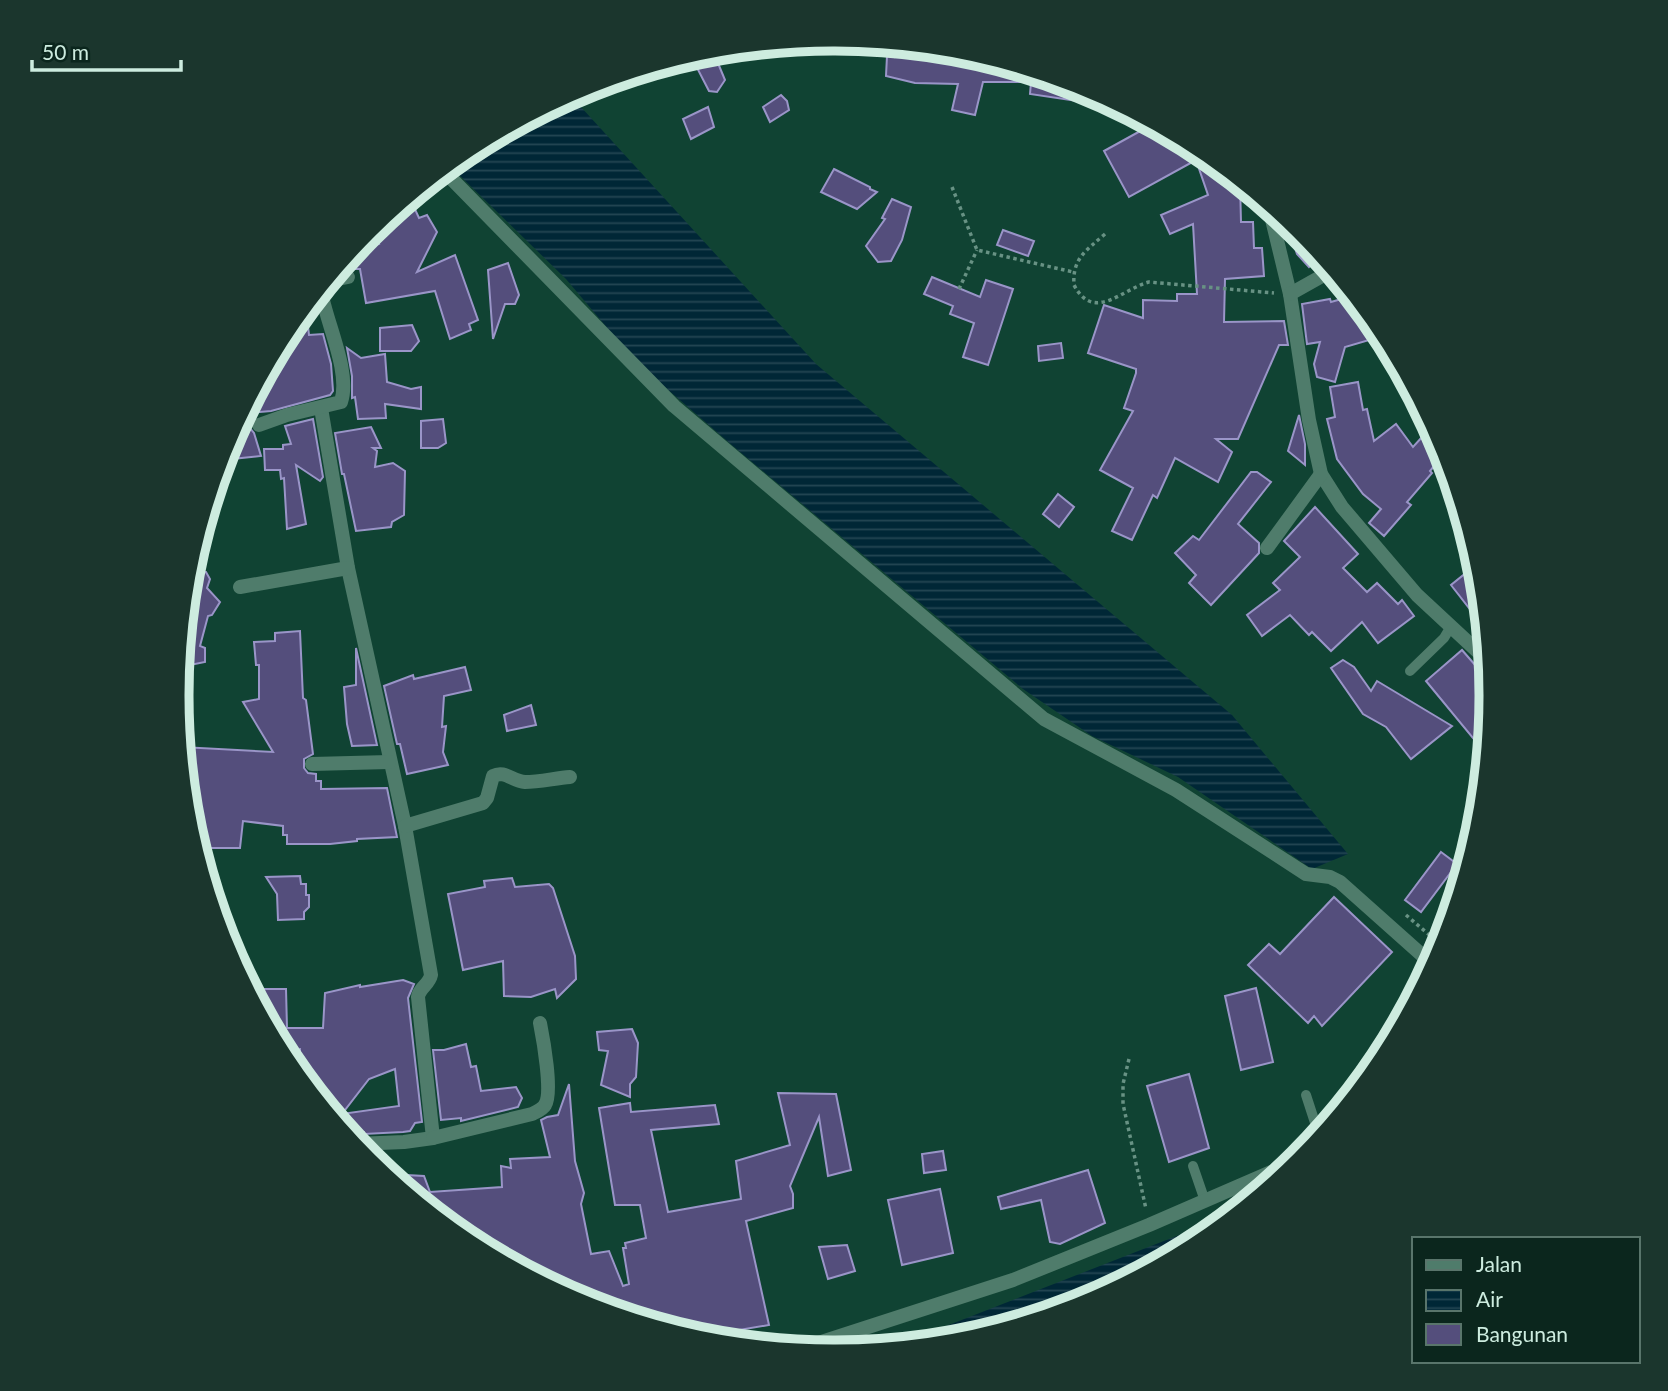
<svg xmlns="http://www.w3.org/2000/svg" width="1668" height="1391" font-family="Lato,sans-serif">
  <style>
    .water { fill: url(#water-rules) }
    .building { fill: #544e7c; stroke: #9a95c8; stroke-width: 2; fill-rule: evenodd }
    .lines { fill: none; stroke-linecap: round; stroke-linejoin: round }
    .path { stroke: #689284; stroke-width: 3.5; stroke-dasharray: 3.5 3.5; stroke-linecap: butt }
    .lane { stroke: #4f7c6b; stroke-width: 10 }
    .street { stroke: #4f7c6b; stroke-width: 14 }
    .rim { fill: none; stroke: #cdecdf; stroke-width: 9 }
  </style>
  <defs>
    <pattern id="water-rules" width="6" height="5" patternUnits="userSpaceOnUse" patternTransform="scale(1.75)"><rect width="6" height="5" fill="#002736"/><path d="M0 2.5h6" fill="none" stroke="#244653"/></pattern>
  </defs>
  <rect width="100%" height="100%" fill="#104333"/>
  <g class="water">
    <path d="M570,95L816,364L1232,715L1348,854L1312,869L1178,777L1092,736L1023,689L733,446L636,362L566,279L449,165L469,149Z"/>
    <path d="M1233,1214L1199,1242L1085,1303L962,1340L895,1346Z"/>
  </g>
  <g class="building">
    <path d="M895,45L963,51L973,54L969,62L1014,67L1086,89L1111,102V106L1030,94L1031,82H983L975,115L952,110L958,84L915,83L886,76L887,56L894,57Z"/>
    <path d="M715,56L725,80L717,92L709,91L694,62Z"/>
    <path d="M781,95L787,101L789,110L770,122L763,107Z"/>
    <path d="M708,107L714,127L691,139L683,119Z"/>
    <path d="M1153,124L1199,149L1240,183L1241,222H1253L1254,248H1262L1264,276L1225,279L1224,322L1284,321L1288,345H1279L1238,439H1216L1232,452L1218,482L1175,458L1157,498L1153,495L1132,540L1112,531L1133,488L1100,470L1133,411L1124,408L1136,373V369L1088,353L1104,305L1143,318V300L1177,301V294H1197L1193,224L1170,234L1161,215L1208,195L1196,160L1129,197L1104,151Z"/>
    <path d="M834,169L870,187V189L877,192L857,209L821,192Z"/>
    <path d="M892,199L911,207L902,240L891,261L878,262L866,246L885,219L882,218Z"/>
    <path d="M413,205L419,218L427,215L437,232L417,272L455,255L478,320L469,324L471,330L450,339L435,291L366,303L360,269H338L351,253L379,244L372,229L390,214Z"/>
    <path d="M1286,221L1299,231L1320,257L1309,267L1297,254Z"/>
    <path d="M1003,230L1034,241L1028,256L997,245Z"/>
    <path d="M508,263L519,295L515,304H505L493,339L488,270Z"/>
    <path d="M932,277L980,297L986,280L1013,289L988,365L963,357L974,323L950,314L953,306L924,294Z"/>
    <path d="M1352,296L1383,336L1345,347L1335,382L1317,377L1314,364L1320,342L1307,344L1302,304L1330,299L1331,302Z"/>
    <path d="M306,308L309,335L323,334L331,364L333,391L330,395L271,411L248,413L250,428L254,433L261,456L222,460L227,444L288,330Z"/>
    <path d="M412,325L419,341L411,351H380V328Z"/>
    <path d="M1061,343L1063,358L1039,361L1038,346Z"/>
    <path d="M347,348L361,358L385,354L387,382L411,389L421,387V409L385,404L386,418L358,419L355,397L352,398V376Z"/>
    <path d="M1358,382L1363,410L1367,409L1374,441L1396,424L1413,447L1423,436L1444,454L1430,471L1432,473L1407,502L1411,505L1384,536L1369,523L1381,509L1363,494L1337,459L1327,419L1335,417L1330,387Z"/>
    <path d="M1299,415L1305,444V465L1288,451Z"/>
    <path d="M313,419L323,477L320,481L296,465L306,524L287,529L284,478L281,479L280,470H265L264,449H283V445L291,444L285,426Z"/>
    <path d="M443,419L446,443L438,448H421V421Z"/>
    <path d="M371,427L381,448H373L377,451L375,467L393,463L405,471L404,515L392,522L391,527L356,531L344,474H342L335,433Z"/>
    <path d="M1251,472H1257L1271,482L1238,524L1259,543V553L1211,605L1189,583L1196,575L1175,553L1193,536L1199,540Z"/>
    <path d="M1058,494L1074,507L1059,527L1043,514Z"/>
    <path d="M1315,507L1358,554L1343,568L1367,592L1377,583L1398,604L1402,600L1414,616L1378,643L1362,622L1331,651L1312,632L1309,635L1290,615L1262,636L1247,615L1280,590L1273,583L1300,557L1284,541Z"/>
    <path d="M1477,564L1481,598L1469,608L1451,585Z"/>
    <path d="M206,572L210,579L207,588L220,602L212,615L208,616L200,646L205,648V662L180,667L189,573Z"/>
    <path d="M300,631L303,698L306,700L313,754L304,759V768L308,773L316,774V781H321V789L387,788L397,837L357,839V841L330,844H287V835H283V826L243,821L240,848H197L190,823L182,747L273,752L243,702L259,699V665H256L254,642L275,641V633Z"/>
    <path d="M356,648L377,745L352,746L347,724L344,687L356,685Z"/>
    <path d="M1462,650L1490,682L1491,696L1487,736L1477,743L1426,681Z"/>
    <path d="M1343,660L1354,667L1371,691L1377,681L1452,726L1411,759L1386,727L1363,714L1331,668Z"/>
    <path d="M465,667L471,690L444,696L442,727L446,726L443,752L448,765L407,774L400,744H397L384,686L413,675L414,679Z"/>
    <path d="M531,705L536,725L507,731L504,715Z"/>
    <path d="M1441,852L1457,864L1421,912L1405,900Z"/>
    <path d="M300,876L301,884H306V895H309V907L304,912V919L278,920L277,894L266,877Z"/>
    <path d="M512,878L515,887L549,884L553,888L575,956L576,979L557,998L555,989L531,997L504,996L503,961L463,970L448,894L485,887L484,881Z"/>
    <path d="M1334,897L1392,952L1322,1026L1314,1016L1308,1023L1248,965L1269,944L1280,954Z"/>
    <path d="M403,980L414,984L408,998L422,1122L415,1123L410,1131L403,1132L364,1134V1132L346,1131L300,1075V1049L287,1050L288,1060L263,1014L262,989H286L287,1028H323L325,993L360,985V987ZM395,1069L399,1106L342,1114L369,1079Z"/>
    <path d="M1256,988L1273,1062L1241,1070L1225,996Z"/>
    <path d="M632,1029L638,1043L636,1077L630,1084V1097L601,1085L608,1051L599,1050L597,1032Z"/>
    <path d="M466,1044L471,1067L476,1066L481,1091L516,1087L522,1098L518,1107L461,1121V1118L441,1120L433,1050H444Z"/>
    <path d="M1189,1074L1209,1148L1169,1162L1147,1086Z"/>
    <path d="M569,1084L575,1161L584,1193L581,1204L591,1254L609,1251L623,1286L629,1284L623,1248H626L625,1243L646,1238L640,1205H615L599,1108L630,1103L631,1112L715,1105L719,1124L651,1130L668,1212L741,1199L736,1161L790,1145L778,1093L836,1094L851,1170L828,1176L819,1117L790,1186L793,1194V1208L746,1221L769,1325L698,1337L582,1302L547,1284L545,1269L522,1270L469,1242L387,1174L424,1176L430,1192L502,1187L501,1166L511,1168L510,1159L550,1157L541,1120L547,1117L558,1115Z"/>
    <path d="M943,1151L946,1170L924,1173L922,1154Z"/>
    <path d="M1088,1170L1105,1223L1060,1244L1050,1242L1041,1200L1001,1209L998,1197Z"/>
    <path d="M940,1189L953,1253L902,1265L888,1200Z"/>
    <path d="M847,1245L855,1271L828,1279L819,1247Z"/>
  </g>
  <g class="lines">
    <g class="path">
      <path d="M952,187L977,250L1073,272"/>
      <path d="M1105,234C1087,250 1072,258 1074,285C1094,323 1122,289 1149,282L1274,293"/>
      <path d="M959,289L977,250"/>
      <path d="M1406,915L1441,945"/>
      <path d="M1129,1059L1123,1084V1104L1146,1209"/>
    </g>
    <g class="lane">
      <path d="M1410,671L1444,638L1450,628"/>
      <path d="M1306,1095L1319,1135"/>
      <path d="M1193,1166L1205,1201"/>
    </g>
    <g class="street">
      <path d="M443,170L674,406L1044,719L1176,790L1306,874L1330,877L1340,882L1432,964"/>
      <path d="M1269,207L1290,294L1309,420L1321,474L1342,507L1417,595L1487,660"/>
      <path d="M328,281L348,277"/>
      <path d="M1290,294L1331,271"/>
      <path d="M321,408L348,568L405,826L431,975C429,985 419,988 418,997L433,1138L404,1142L356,1144"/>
      <path d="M259,425L287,415L341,402C351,372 326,322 321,291"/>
      <path d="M1267,548L1321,474"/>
      <path d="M240,587L348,568"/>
      <path d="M312,764L389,762"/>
      <path d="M405,826L483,803L487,798L493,776C505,770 512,781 525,782C539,782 556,778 570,777"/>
      <path d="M433,1138L532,1114C536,1112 543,1109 545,1105C553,1093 543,1038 540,1023"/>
      <path d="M800,1349L1013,1280L1149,1225L1299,1160"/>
    </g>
  </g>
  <path d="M0 0H1668V1391H0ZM833 51H835A644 644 0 0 1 1479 695V696A644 644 0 0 1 835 1340H833A644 644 0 0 1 189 696V695A644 644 0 0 1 833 51Z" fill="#1b362d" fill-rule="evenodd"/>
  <path class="rim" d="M833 51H835A644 644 0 0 1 1479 695V696A644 644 0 0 1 835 1340H833A644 644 0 0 1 189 696V695A644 644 0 0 1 833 51Z"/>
  <rect x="1412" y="1237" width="228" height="126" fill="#0b261d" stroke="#59756b" stroke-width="2"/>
  <rect x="1426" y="1260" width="35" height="10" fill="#4f7c6b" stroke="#59756b" stroke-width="2"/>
  <text x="1476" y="1272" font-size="21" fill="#cdecdf">Jalan</text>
  <rect x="1426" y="1290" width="35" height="21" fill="url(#water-rules)" stroke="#59756b" stroke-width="2"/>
  <text x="1476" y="1307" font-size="21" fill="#cdecdf">Air</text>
  <rect x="1426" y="1324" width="35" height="21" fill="#544e7c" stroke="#59756b" stroke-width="2"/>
  <text x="1476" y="1342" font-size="21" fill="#cdecdf">Bangunan</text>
  <path d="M32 60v10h149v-10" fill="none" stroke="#cdecdf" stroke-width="3.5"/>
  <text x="42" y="60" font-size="21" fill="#cdecdf" stroke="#0b261d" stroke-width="5" paint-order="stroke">50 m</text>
</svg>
